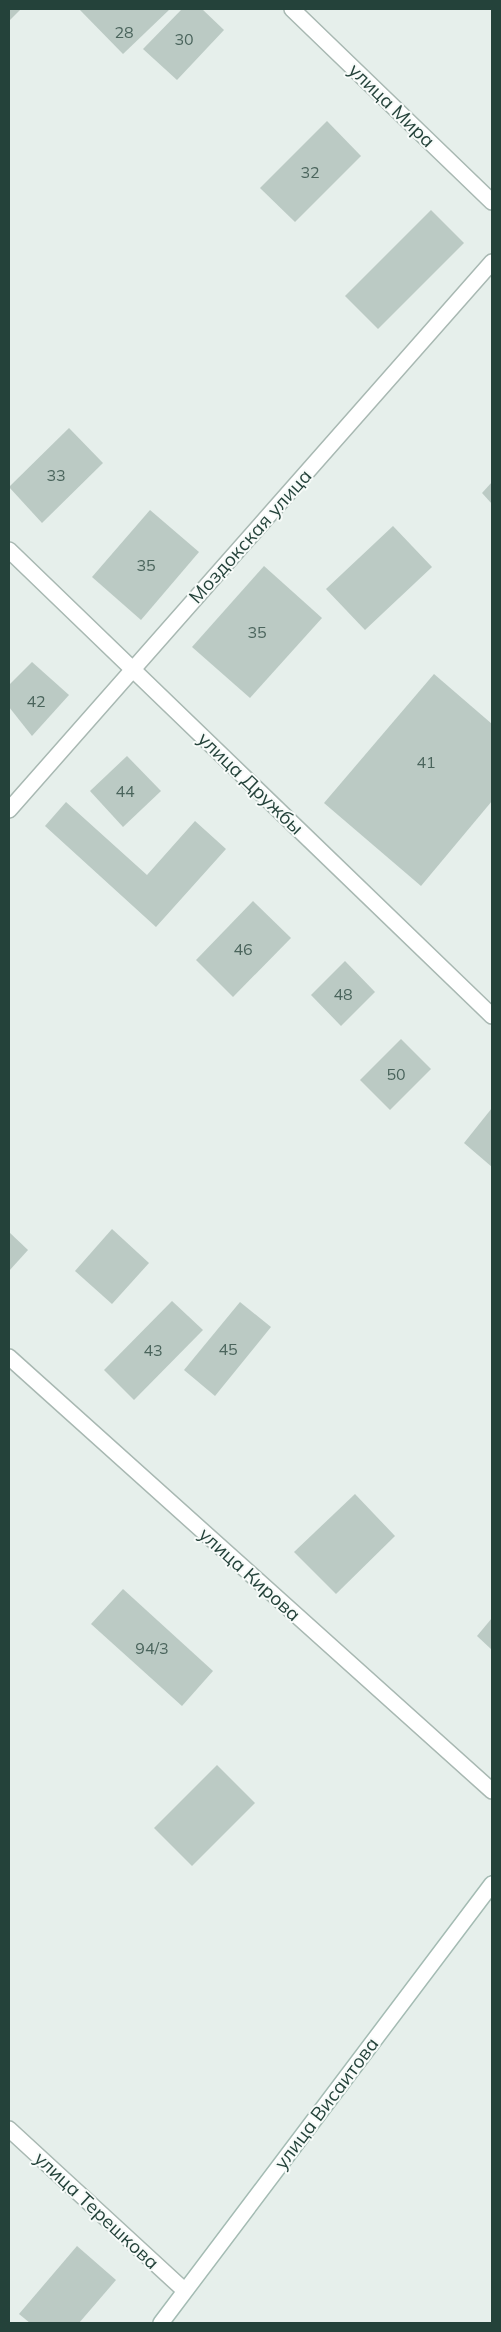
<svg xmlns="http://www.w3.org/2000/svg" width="501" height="2332" font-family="Mulish,sans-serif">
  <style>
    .building { fill: #bbcac4 }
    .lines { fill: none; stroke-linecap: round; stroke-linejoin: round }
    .street-casing { stroke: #a8b8b2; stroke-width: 18 }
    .secondary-casing { stroke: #a4bbb3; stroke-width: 18 }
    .street { stroke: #fff; stroke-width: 15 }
    .secondary { stroke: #fff; stroke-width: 15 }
    .labels { text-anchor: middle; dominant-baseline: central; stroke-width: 4; stroke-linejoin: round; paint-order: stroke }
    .number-label { font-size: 16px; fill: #4a645c }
    .street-label { font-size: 19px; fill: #24423a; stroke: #f7fbf9 }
  </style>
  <rect width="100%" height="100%" fill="#e6efeb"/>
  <g class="building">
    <path d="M9,9H21L9,21Z"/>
    <path d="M79,9H170L123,54Z"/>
    <path d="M182,9H202L224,30L177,80L143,49Z"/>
    <path d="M327,121L361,156L295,222L260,188Z"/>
    <path d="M431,210L464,243L378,329L345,296Z"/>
    <path d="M69,428L103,463L42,523L9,487Z"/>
    <path d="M492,482V504L482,493Z"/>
    <path d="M150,510L199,552L141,620L92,577Z"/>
    <path d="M393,526L432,567L365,630L326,589Z"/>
    <path d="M264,566L322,618L250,698L192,647Z"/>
    <path d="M32,662L69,695L32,736L9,707V685Z"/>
    <path d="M434,674L492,724V801L421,886L324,803Z"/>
    <path d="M127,756L161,791L123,827L90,791Z"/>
    <path d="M66,802L147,875L195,821L226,849L156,927L45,826Z"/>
    <path d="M253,901L291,938L233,997L196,960Z"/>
    <path d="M345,961L375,992L341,1026L311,995Z"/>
    <path d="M401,1039L431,1069L390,1110L360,1080Z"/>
    <path d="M492,1108V1167L464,1143Z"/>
    <path d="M112,1229L149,1263L112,1304L75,1271Z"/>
    <path d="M9,1232L28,1250L9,1271Z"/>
    <path d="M172,1301L203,1330L134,1400L104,1370Z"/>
    <path d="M240,1302L271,1327L215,1396L184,1370Z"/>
    <path d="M355,1494L395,1536L336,1594L294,1552Z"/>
    <path d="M123,1589L213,1671L182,1706L91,1624Z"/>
    <path d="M492,1618V1650L477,1636Z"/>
    <path d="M217,1765L255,1803L192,1866L154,1828Z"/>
    <path d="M77,2246L116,2280L79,2323H30L19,2314Z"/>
  </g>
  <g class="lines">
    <g class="street-casing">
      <g id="street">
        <path d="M292,9L492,202"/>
        <path d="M9,550L492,1016"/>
        <path d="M9,810L492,262"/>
        <path d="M9,1357L492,1791"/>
        <path d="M9,2129L184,2290"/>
      </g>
    </g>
    <g class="secondary-casing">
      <path id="secondary" d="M161,2323L492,1884"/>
    </g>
    <use href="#street" class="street"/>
    <use href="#secondary" class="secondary"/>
  </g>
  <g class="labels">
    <g class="number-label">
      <text x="124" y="32">28</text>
      <text x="184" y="39">30</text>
      <text x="310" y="172">32</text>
      <text x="56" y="475">33</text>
      <text x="146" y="565">35</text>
      <text x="257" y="632">35</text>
      <text x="36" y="701">42</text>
      <text x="426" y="762">41</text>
      <text x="125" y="791">44</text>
      <text x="243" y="949">46</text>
      <text x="343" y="994">48</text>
      <text x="396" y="1074">50</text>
      <text x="228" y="1349">45</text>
      <text x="153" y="1350">43</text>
      <text x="152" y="1648">94/3</text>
    </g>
    <g class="street-label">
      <text transform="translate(392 105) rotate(44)">улица Мира</text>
      <text transform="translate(250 536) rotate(-48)">Моздокская улица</text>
      <text transform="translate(251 783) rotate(44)">улица Дружбы</text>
      <text transform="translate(250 1574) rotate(42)">улица Кирова</text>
      <text transform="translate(326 2103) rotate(-53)">улица Висаитова</text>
      <text transform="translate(97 2210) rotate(43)">улица Терешкова</text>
    </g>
  </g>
  <rect width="501" height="2332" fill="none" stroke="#24423a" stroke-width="20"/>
</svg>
